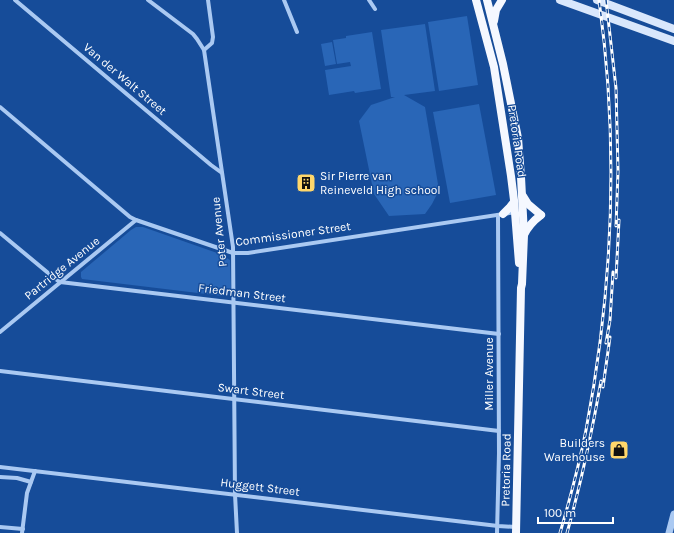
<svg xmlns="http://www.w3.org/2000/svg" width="674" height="533" font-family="Karla,sans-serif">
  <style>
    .green { fill: #2966b7 }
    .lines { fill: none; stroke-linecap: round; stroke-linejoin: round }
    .minor { stroke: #aac9f2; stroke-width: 4 }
    .tertiary { stroke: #aac9f2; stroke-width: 7 }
    .secondary { stroke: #d9e7fc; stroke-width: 8 }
    .primary { stroke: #f5f8ff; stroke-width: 8 }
    .rail-casing { stroke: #fff; stroke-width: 3 }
    .rail { stroke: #164c99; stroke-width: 1.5; stroke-dasharray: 4.5; stroke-linecap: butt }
    .labels { text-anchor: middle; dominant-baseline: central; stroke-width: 3; stroke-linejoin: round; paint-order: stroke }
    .street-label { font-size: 12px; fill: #fff; stroke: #164c99 }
    .poi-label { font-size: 12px; fill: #fff; stroke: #164c99; text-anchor: start }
  </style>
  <rect width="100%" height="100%" fill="#164c99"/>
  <g class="green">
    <path d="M467,16L478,85L439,91L428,22Z"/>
    <path d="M425,24L435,91L404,95L425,107L439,190L432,204L425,214L389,216L374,194L359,121L371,105L395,97H391L381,30Z"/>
    <path d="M372,32L381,89L355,93L354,91L329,95L325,70L351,66L350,62L337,64L333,40L346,38V36Z"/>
    <path d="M332,42L336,64L325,66L321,44Z"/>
    <path d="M479,104L496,195L450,203L433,112Z"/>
    <path d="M136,227H143L220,254L230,260L231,289L230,293L223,296L82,279L81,277V272L131,230Z"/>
  </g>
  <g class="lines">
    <g class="minor">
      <path d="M15,0L211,165L222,173"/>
      <path d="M148,0L193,34L197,39L204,50L233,247L235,494L237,533"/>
      <path d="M284,0L297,32"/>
      <path d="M369,0L375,9"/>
      <path d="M204,50L212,43L213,37L208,0"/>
      <path d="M0,107L130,217L136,220L233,253H248L516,212"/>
      <path d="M0,233L53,277L60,282L499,334"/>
      <path d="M0,332L136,220"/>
      <path d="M0,371L499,431"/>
      <path d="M0,467L498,526L516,527"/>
      <path d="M0,477L17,478L31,482"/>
      <path d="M0,527L23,529"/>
      <path d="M22,533L27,493L35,471"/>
      <path d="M497,533L499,453L498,215"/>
    </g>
    <path class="tertiary" d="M669,533L674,514"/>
    <g class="secondary">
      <path d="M560,0L674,41"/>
      <path d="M597,0L674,29"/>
    </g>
    <g class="primary">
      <path d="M476,0L494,67L511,176L514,200L519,263"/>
      <path d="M487,0L503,64L518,138L521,177L524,235L522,284L521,288L516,533"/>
      <path d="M494,21L496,10L502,0"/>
      <path d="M523,196L528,204L541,215"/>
      <path d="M503,214L510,207L514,202"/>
      <path d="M524,235C528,226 533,221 541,215"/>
    </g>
    <g class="rail-casing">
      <g id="rail">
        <path d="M606,0L616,88L618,171L616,226"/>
        <path d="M616,278L619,220"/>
        <path d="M606,343L610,320L613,272"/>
        <path d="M603,387L610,337"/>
        <path d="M560,533C570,499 579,465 586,430C613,289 619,143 599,0"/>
        <path d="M567,533C581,483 592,432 601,381"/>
      </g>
    </g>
    <use href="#rail" class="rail"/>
  </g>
  <defs>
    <g id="building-square" transform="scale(1)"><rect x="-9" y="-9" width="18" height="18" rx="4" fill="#ffd76b" stroke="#164c99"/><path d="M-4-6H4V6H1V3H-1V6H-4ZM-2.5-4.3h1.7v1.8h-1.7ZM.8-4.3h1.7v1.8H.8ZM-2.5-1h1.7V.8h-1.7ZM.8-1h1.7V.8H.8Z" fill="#111"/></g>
    <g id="shop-square" transform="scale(1)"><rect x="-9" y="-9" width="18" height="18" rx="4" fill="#ffd76b" stroke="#164c99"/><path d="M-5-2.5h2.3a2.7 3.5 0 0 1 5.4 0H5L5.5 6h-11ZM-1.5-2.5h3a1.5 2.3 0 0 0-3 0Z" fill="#111"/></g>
  </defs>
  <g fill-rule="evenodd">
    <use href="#building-square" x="306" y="183"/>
    <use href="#shop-square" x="619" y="450"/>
  </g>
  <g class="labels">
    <g class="street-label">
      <text transform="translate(125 79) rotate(40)">Van der Walt Street</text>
      <text transform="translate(517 141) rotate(82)">Pretoria Road</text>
      <text transform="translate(219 232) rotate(-96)">Peter Avenue</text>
      <text transform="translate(293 234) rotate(-8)">Commissioner Street</text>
      <text transform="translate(62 268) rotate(-39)">Partridge Avenue</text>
      <text transform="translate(242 293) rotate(7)">Friedman Street</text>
      <text transform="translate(489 374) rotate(-90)">Miller Avenue</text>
      <text transform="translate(251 391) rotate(7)">Swart Street</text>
      <text transform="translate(506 470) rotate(-89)">Pretoria Road</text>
      <text transform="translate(260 487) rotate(7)">Huggett Street</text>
    </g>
    <g class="poi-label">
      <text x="320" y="176">Sir Pierre van<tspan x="320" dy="14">Reineveld High school</tspan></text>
      <text x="605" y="443" text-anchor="end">Builders<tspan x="605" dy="14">Warehouse</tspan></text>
    </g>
  </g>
  <path d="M538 517v6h75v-6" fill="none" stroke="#ffffff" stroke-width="2"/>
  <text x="544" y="517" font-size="12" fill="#ffffff" stroke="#164c99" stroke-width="3" paint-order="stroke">100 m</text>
</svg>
